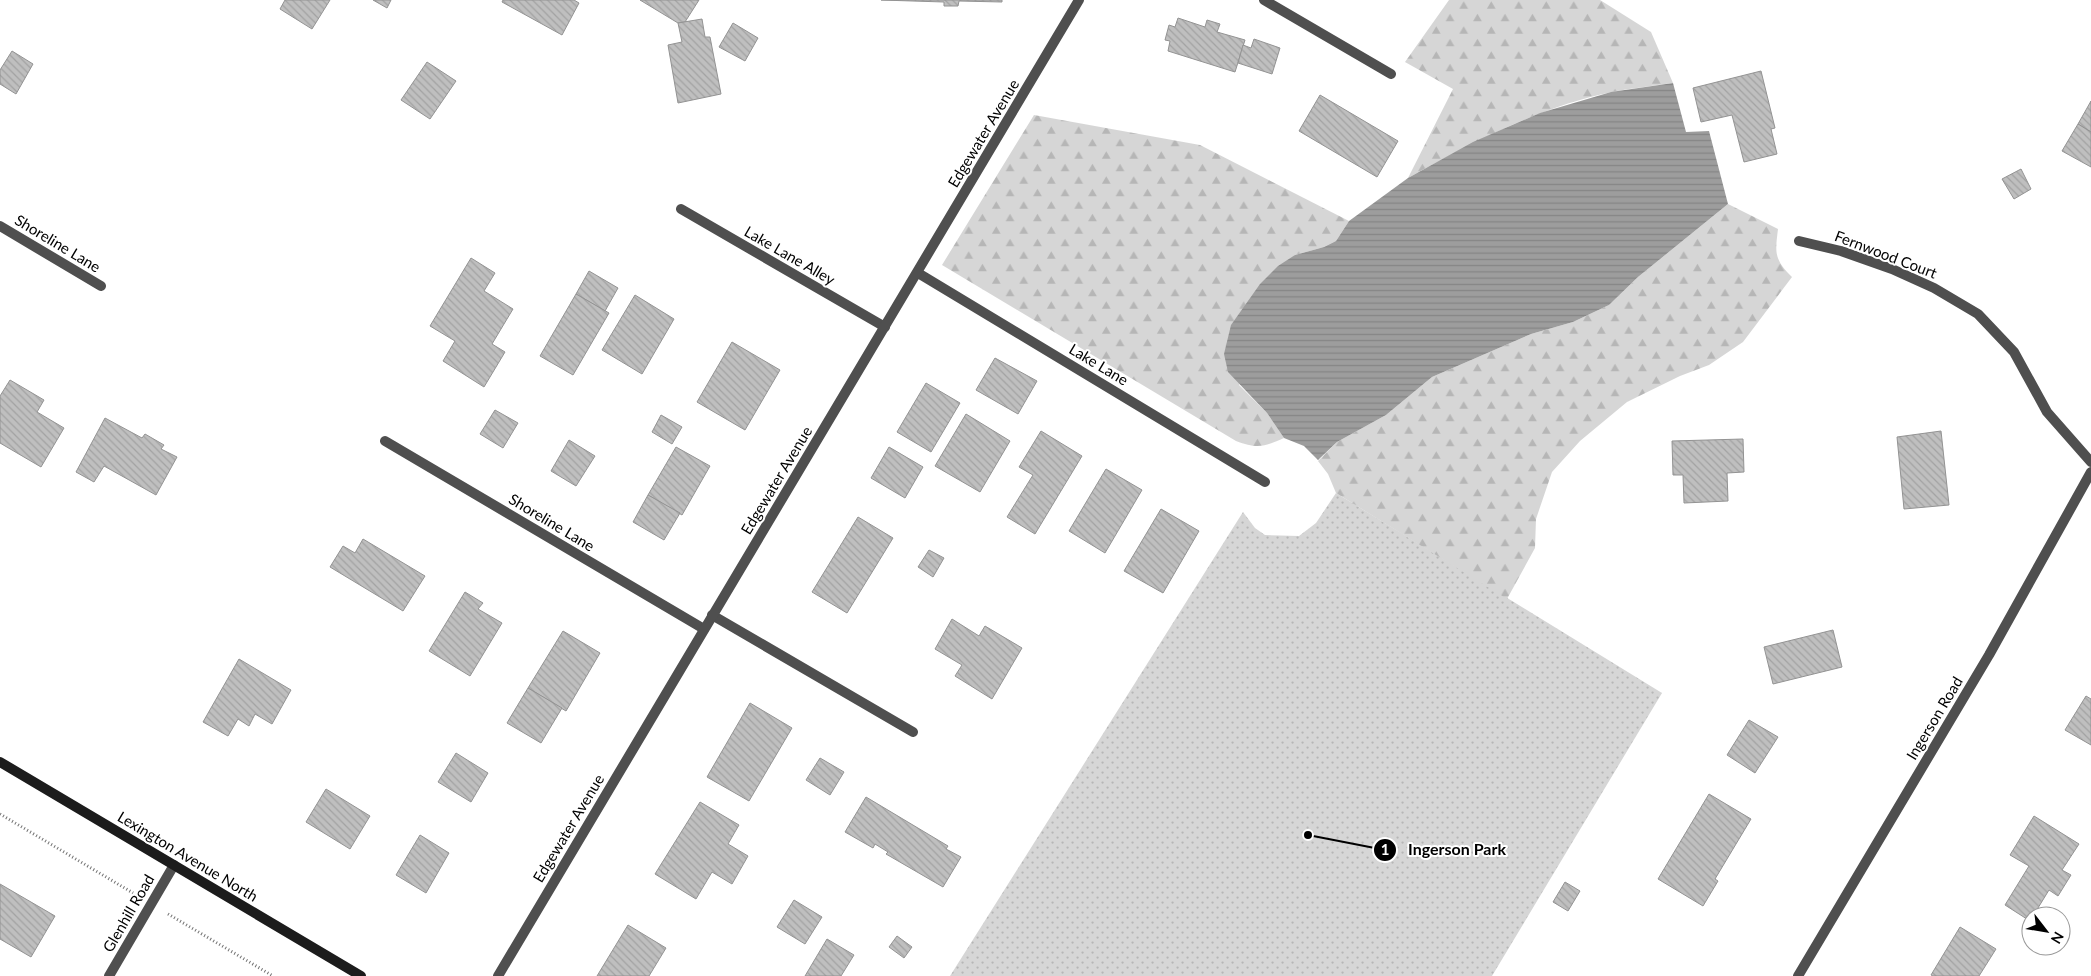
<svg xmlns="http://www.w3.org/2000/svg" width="2091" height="976" font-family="Lato,sans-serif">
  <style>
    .green { fill: url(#green-dots) }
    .forest { fill: url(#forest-firs) }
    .water { fill: url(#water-rules) }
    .building { fill: url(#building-back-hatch); stroke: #939393 }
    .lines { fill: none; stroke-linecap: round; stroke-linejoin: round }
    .path { stroke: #717171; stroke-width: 3; stroke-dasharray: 1 2.5; stroke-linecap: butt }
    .lane { stroke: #4f4f4f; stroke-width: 10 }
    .street { stroke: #4f4f4f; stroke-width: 10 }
    .secondary { stroke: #1c1c1c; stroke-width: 10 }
    .labels { text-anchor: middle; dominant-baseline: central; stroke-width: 4; stroke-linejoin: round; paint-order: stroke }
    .street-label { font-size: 15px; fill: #000; stroke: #fff }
    .leader { fill: none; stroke: #000; stroke-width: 2 }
    .callout-dot { fill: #000; stroke: #fff; stroke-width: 2 }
    .mark-label { font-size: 15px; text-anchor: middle; font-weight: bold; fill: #fff }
    .callout-label { font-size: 16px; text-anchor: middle; font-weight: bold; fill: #000; stroke: #fff; stroke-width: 4; stroke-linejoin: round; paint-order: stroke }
  </style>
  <defs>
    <pattern id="green-dots" width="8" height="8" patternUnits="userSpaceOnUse" patternTransform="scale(1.25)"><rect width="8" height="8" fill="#d6d6d6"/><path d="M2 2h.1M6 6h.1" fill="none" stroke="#b6b6b6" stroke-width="1.8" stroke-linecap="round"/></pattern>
    <pattern id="forest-firs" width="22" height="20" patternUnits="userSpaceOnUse" patternTransform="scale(1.25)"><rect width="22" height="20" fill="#d6d6d6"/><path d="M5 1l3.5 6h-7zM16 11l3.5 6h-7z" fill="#b6b6b6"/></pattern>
    <pattern id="water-rules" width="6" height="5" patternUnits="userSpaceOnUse" patternTransform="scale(1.25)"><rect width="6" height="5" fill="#9d9d9d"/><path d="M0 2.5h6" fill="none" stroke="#858585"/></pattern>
    <pattern id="building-back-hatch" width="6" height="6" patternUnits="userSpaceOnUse" patternTransform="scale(1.25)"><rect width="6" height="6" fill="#bfbfbf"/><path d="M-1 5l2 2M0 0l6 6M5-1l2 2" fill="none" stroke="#a2a2a2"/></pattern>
  </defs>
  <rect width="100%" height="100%" fill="#fff"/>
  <path class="green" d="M1336,493L1662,693L1492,976H950L1243,512L1255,528L1265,535L1299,536L1316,523Z"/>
  <g class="forest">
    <path d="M1449,0H1600L1651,32L1673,83C1653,86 1632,88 1612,92C1539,107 1472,143 1408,178L1453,89L1405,62Z"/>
    <path d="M1034,115L1200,145L1349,221L1336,241L1324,247L1295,255L1239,385L1267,413L1284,438C1264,447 1257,449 1236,441L942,265Z"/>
    <path d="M1728,204L1778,229C1775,253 1774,259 1792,277L1743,342L1709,365L1680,376L1627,402L1580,441L1552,472L1536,519L1535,548L1507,599L1336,493L1328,474L1318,461L1337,442L1386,415L1432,377L1531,334L1573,322L1609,305L1638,277Z"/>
  </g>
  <path class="water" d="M1673,83L1686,132L1709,131L1728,204L1638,277L1609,305L1573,322L1531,334L1432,377L1386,415L1337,442L1318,460L1304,446L1284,438L1267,413L1228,372L1224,354L1231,325L1260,284L1278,266L1295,255L1324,247L1336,241L1349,221L1408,178L1473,142L1540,113L1611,92Z"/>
  <g class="building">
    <path d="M285,0H330L312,29L280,9Z"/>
    <path d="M373,0H391L387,8Z"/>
    <path d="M503,0H574L579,3L562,35L502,2Z"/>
    <path d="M640,0H699L685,22L678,23Z"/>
    <path d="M881,0H1002V2L959,1L958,6H944V2Z"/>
    <path d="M1178,18L1205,27L1207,20L1220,24L1217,32L1245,40L1235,72L1168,51L1170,41L1165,40L1169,25L1175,27Z"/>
    <path d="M702,19L705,37H710L721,94L678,103L668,45L682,42L678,23Z"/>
    <path d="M733,23L758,38L745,61L719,47Z"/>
    <path d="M1254,39L1280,48L1272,74L1238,63L1243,45L1251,48Z"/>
    <path d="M12,51L33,64L16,94L0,84V70Z"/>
    <path d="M427,62L456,81L430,119L401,100Z"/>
    <path d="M1761,71L1775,128L1771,129L1777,154L1744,162L1732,115L1701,122L1693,88Z"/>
    <path d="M1320,95L1398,141L1377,177L1299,131Z"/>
    <path d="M2091,101V132L2078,124Z"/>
    <path d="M2078,124L2091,132V167L2062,151Z"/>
    <path d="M2021,169L2031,189L2014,199L2002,179Z"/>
    <path d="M471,258L495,273L484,291L513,309L492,344L505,352L484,387L443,361L455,341L430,326Z"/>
    <path d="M589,271L618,288L605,311L576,294Z"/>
    <path d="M576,294L609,313L573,375L540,356Z"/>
    <path d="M635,295L674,319L642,374L602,350Z"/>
    <path d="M732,342L780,370L745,430L697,402Z"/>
    <path d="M995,358L1037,381L1018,414L976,390Z"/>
    <path d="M10,380L44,400L37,412L64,428L41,467L0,443V396Z"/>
    <path d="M926,383L960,403L931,452L897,432Z"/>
    <path d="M495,410L518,423L503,448L480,434Z"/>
    <path d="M966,414L1010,441L980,492L935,466Z"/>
    <path d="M661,415L682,427L672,444L652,432Z"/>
    <path d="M105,418L142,438L145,434L164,445L161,449L177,457L156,495L104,466L94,482L76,472Z"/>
    <path d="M1041,431L1082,456L1035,534L1007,517L1033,475L1019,467Z"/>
    <path d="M1941,431L1949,505L1904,509L1897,437Z"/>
    <path d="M1743,439L1744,472L1727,473L1728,501L1684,503L1683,475H1673L1672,441Z"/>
    <path d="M569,440L595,456L576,486L551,471Z"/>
    <path d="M676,447L710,466L682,515L648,495Z"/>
    <path d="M889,447L923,467L905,498L871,478Z"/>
    <path d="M1106,469L1142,490L1105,553L1069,531Z"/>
    <path d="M648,495L680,513L664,540L633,522Z"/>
    <path d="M1161,509L1199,531L1163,593L1124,571Z"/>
    <path d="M858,517L893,538L847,613L812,592Z"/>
    <path d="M363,539L425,576L403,611L330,567L343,546L355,553Z"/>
    <path d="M929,550L944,558L933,577L918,567Z"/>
    <path d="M465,592L483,603L478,609L502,623L470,676L429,651Z"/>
    <path d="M952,619L979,636L985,626L1022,648L992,699L955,676L962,665L935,649Z"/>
    <path d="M1833,630L1842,667L1773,684L1764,647Z"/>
    <path d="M563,631L600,653L566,711L528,688Z"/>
    <path d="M239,659L291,690L272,724L255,714L249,726L238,719L228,736L203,722Z"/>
    <path d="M528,688L562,708L541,743L507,723Z"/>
    <path d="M2086,696L2091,699V745L2065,730Z"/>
    <path d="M750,703L792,728L749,801L707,777Z"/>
    <path d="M1749,720L1778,737L1755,773L1727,755Z"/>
    <path d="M456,753L488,773L471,802L438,782Z"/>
    <path d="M820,758L844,772L830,795L806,780Z"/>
    <path d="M326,789L370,816L350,849L306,822Z"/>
    <path d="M1709,794L1751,819L1715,879L1718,881L1703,906L1658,879Z"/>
    <path d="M866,797L948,846L946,849L961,857L943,887L886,854L888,852L875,844L873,848L845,832Z"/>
    <path d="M700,802L739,825L728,844L748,856L732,884L712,872L696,899L655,874Z"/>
    <path d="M2034,816L2079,844L2062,870L2071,875L2058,896L2049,890L2030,921L2005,905L2029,866L2010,855Z"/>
    <path d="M420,835L449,853L426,893L396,875Z"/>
    <path d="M1565,882L1580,891L1568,911L1553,902Z"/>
    <path d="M0,884L55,916L31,957L0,939Z"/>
    <path d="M794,900L822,917L805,944L777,927Z"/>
    <path d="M628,925L666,948L649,976H597Z"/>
    <path d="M1960,927L1996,949L1979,976H1933L1931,975Z"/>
    <path d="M897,936L912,947L904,958L889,947Z"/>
    <path d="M827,939L854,955L841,976H805Z"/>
  </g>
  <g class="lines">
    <g class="path">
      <path d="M0,814L133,893"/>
      <path d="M168,914L273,976"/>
    </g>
    <path class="lane" d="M712,615L913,732"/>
    <g class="street">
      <path d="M1264,0L1391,74"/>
      <path d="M681,209L885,327"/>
      <path d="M0,226L101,286"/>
      <path d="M1799,241L1841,251L1892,269L1934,288L1978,314L2014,352L2047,412L2091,462"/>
      <path d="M918,273L1265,482"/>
      <path d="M385,441L704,629"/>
      <path d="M109,976L174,865"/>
      <path d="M498,976L1079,0"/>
      <path d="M1798,976L1989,655L2091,472"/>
    </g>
    <path class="secondary" d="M0,762L361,976"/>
  </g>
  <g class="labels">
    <g class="street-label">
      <text transform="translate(983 133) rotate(-59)">Edgewater Avenue</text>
      <text transform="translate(58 243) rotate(31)">Shoreline Lane</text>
      <text transform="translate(1886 254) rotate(21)">Fernwood Court</text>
      <text transform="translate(790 255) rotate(30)">Lake Lane Alley</text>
      <text transform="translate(1099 364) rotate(31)">Lake Lane</text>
      <text transform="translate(776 480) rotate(-59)">Edgewater Avenue</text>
      <text transform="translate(552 522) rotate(31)">Shoreline Lane</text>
      <text transform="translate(1934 718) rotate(-59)">Ingerson Road</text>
      <text transform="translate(568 828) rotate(-59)">Edgewater Avenue</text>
      <text transform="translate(188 856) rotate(31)">Lexington Avenue North</text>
      <text transform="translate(128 913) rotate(-60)">Glenhill Road</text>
    </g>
  </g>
  <path class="leader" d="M1308 835L1385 850"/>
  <g class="callout-dot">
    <circle cx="1308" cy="835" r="5"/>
    <circle cx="1385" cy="850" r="12"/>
  </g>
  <g class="mark-label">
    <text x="1385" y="855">1</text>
  </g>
  <g class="callout-label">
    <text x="1457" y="855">Ingerson Park</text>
  </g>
  <g transform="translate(2046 931) rotate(121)"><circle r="24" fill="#ffffff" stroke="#999999"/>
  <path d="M0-4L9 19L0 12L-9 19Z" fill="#000000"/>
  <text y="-8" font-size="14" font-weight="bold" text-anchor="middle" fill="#000000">N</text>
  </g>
</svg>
